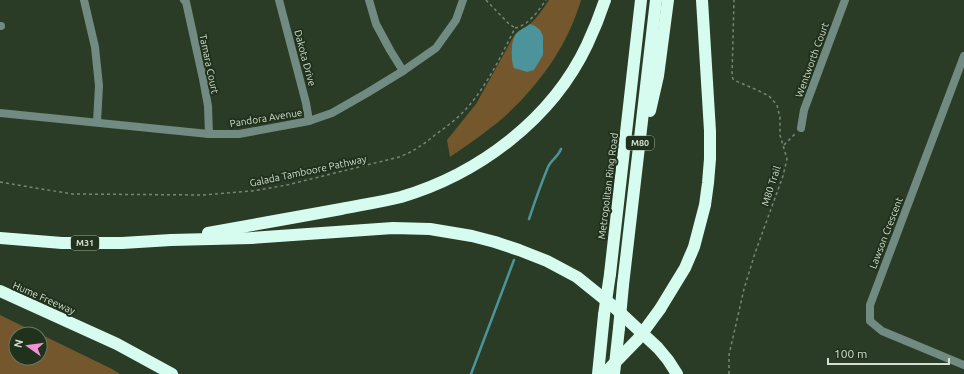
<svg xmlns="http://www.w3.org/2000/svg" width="964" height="374" font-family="Ubuntu,sans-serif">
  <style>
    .green { fill: #74572c }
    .water { fill: #4c939b }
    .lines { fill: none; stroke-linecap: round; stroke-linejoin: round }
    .stream { stroke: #4c939b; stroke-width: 2.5 }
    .path { stroke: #778674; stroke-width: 1.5; stroke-dasharray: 3 3; stroke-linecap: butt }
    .street { stroke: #718b82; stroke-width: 8 }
    .highway { stroke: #d6fcef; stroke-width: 12 }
    .highway-bridge { stroke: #d6fcef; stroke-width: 12 }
    .labels { text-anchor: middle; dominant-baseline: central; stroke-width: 4; stroke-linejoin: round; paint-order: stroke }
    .shield { fill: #20311c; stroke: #9eab9b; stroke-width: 1 }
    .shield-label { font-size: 9px; font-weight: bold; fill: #d4dfd2 }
    .street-label { font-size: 10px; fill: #d4dfd2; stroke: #20311c }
  </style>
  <rect width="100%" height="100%" fill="#2a3c26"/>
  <g class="green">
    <path d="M549,0H581C567,48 536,90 497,123C482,135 466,146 450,157L447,140L476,104L515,34C519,30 524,29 529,25C537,18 543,9 549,0Z"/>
    <path d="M0,315L39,334H16V358H40V334L112,369L120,374H0Z"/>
  </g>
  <path class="water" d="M530,24L535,26L540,30L543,36V55L534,70L527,72L514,68C511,60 510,40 517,33C519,30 526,27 530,24Z"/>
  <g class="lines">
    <g class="stream">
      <path d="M529,219C535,201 541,184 548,167C551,160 558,157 561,149"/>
      <path d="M471,374L514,260"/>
    </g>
    <g class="path">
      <path d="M486,0L508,23L515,28"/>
      <path d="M784,145L795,134"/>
      <path d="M0,182L72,194L203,195L252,191L287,185L399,157C413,152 424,144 435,135C446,127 457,119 466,109C487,86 501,56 515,28C529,25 538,11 546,0"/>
      <path d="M729,374V355L744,289L755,253L783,176L787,159L780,135V118L777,105L769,96L757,90L736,81L733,79L732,76L734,0"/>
    </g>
    <g class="street">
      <path d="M84,0L95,47L99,86L97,122"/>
      <path d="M184,0L186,2L203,79L208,106L209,134"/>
      <path d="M279,0L306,103L309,121"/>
      <path d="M369,0L376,24L390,50L403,71"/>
      <path d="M0,26H1"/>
      <path d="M964,56L870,305V321L882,331L964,365"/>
      <path d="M0,113L209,134H239L309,121L332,113L367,93L403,71L436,48L456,20L463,0"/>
      <path d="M801,128L804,110L845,0"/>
    </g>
    <g class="highway">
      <path d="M650,111L658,76L668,0"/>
      <path d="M208,233C252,225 297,217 341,209C361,205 381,202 401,197C479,174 552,119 587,45C594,30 600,15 605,0"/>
      <path d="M0,238L62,243H122L171,240L251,238L393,228L430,229L472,236L495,242L519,250L547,261L577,277L613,306L658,348L668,360L677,374"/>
      <path d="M610,274L641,0"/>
      <path d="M623,285L656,0"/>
      <path d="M0,291L117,344L172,374"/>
      <path d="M660,309L685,268L694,247L705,205L708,183L710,159V131L702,0"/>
      <path d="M598,374L604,315"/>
      <path d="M614,374L619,328"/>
    </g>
    <g class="highway-bridge">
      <path d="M604,315L610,274"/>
      <path d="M619,328L623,285"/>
      <path d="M604,374L638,339L660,309"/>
    </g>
  </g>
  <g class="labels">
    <g class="shield">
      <rect x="626" y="136" width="28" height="14" rx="3"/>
      <rect x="71" y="236" width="28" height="14" rx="3"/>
    </g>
    <g class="shield-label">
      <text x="640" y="143">M80</text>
      <text x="85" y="243">M31</text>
    </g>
    <g class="street-label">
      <text transform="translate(305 58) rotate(75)">Dakota Drive</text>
      <text transform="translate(812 60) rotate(-70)">Wentworth Court</text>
      <text transform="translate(209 64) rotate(78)">Tamara Court</text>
      <text transform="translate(266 118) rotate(-9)">Pandora Avenue</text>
      <text transform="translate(308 171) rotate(-12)">Galada Tamboore Pathway</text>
      <text transform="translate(608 186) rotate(-83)">Metropolitan Ring Road</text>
      <text transform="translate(771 186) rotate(-72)">M80 Trail</text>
      <text transform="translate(886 233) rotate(-69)">Lawson Crescent</text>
      <text transform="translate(44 298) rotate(24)">Hume Freeway</text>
    </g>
  </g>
  <g transform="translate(28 346) rotate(284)"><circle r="19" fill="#20311c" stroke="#687765"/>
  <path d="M0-3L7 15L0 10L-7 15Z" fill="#f391d5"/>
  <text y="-6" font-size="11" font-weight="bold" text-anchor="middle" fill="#d4dfd2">N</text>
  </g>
  <path d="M828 358v6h121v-6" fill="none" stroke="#d4dfd2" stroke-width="2"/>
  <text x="834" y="358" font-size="12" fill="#d4dfd2" stroke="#20311c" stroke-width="3" paint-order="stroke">100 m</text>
</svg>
